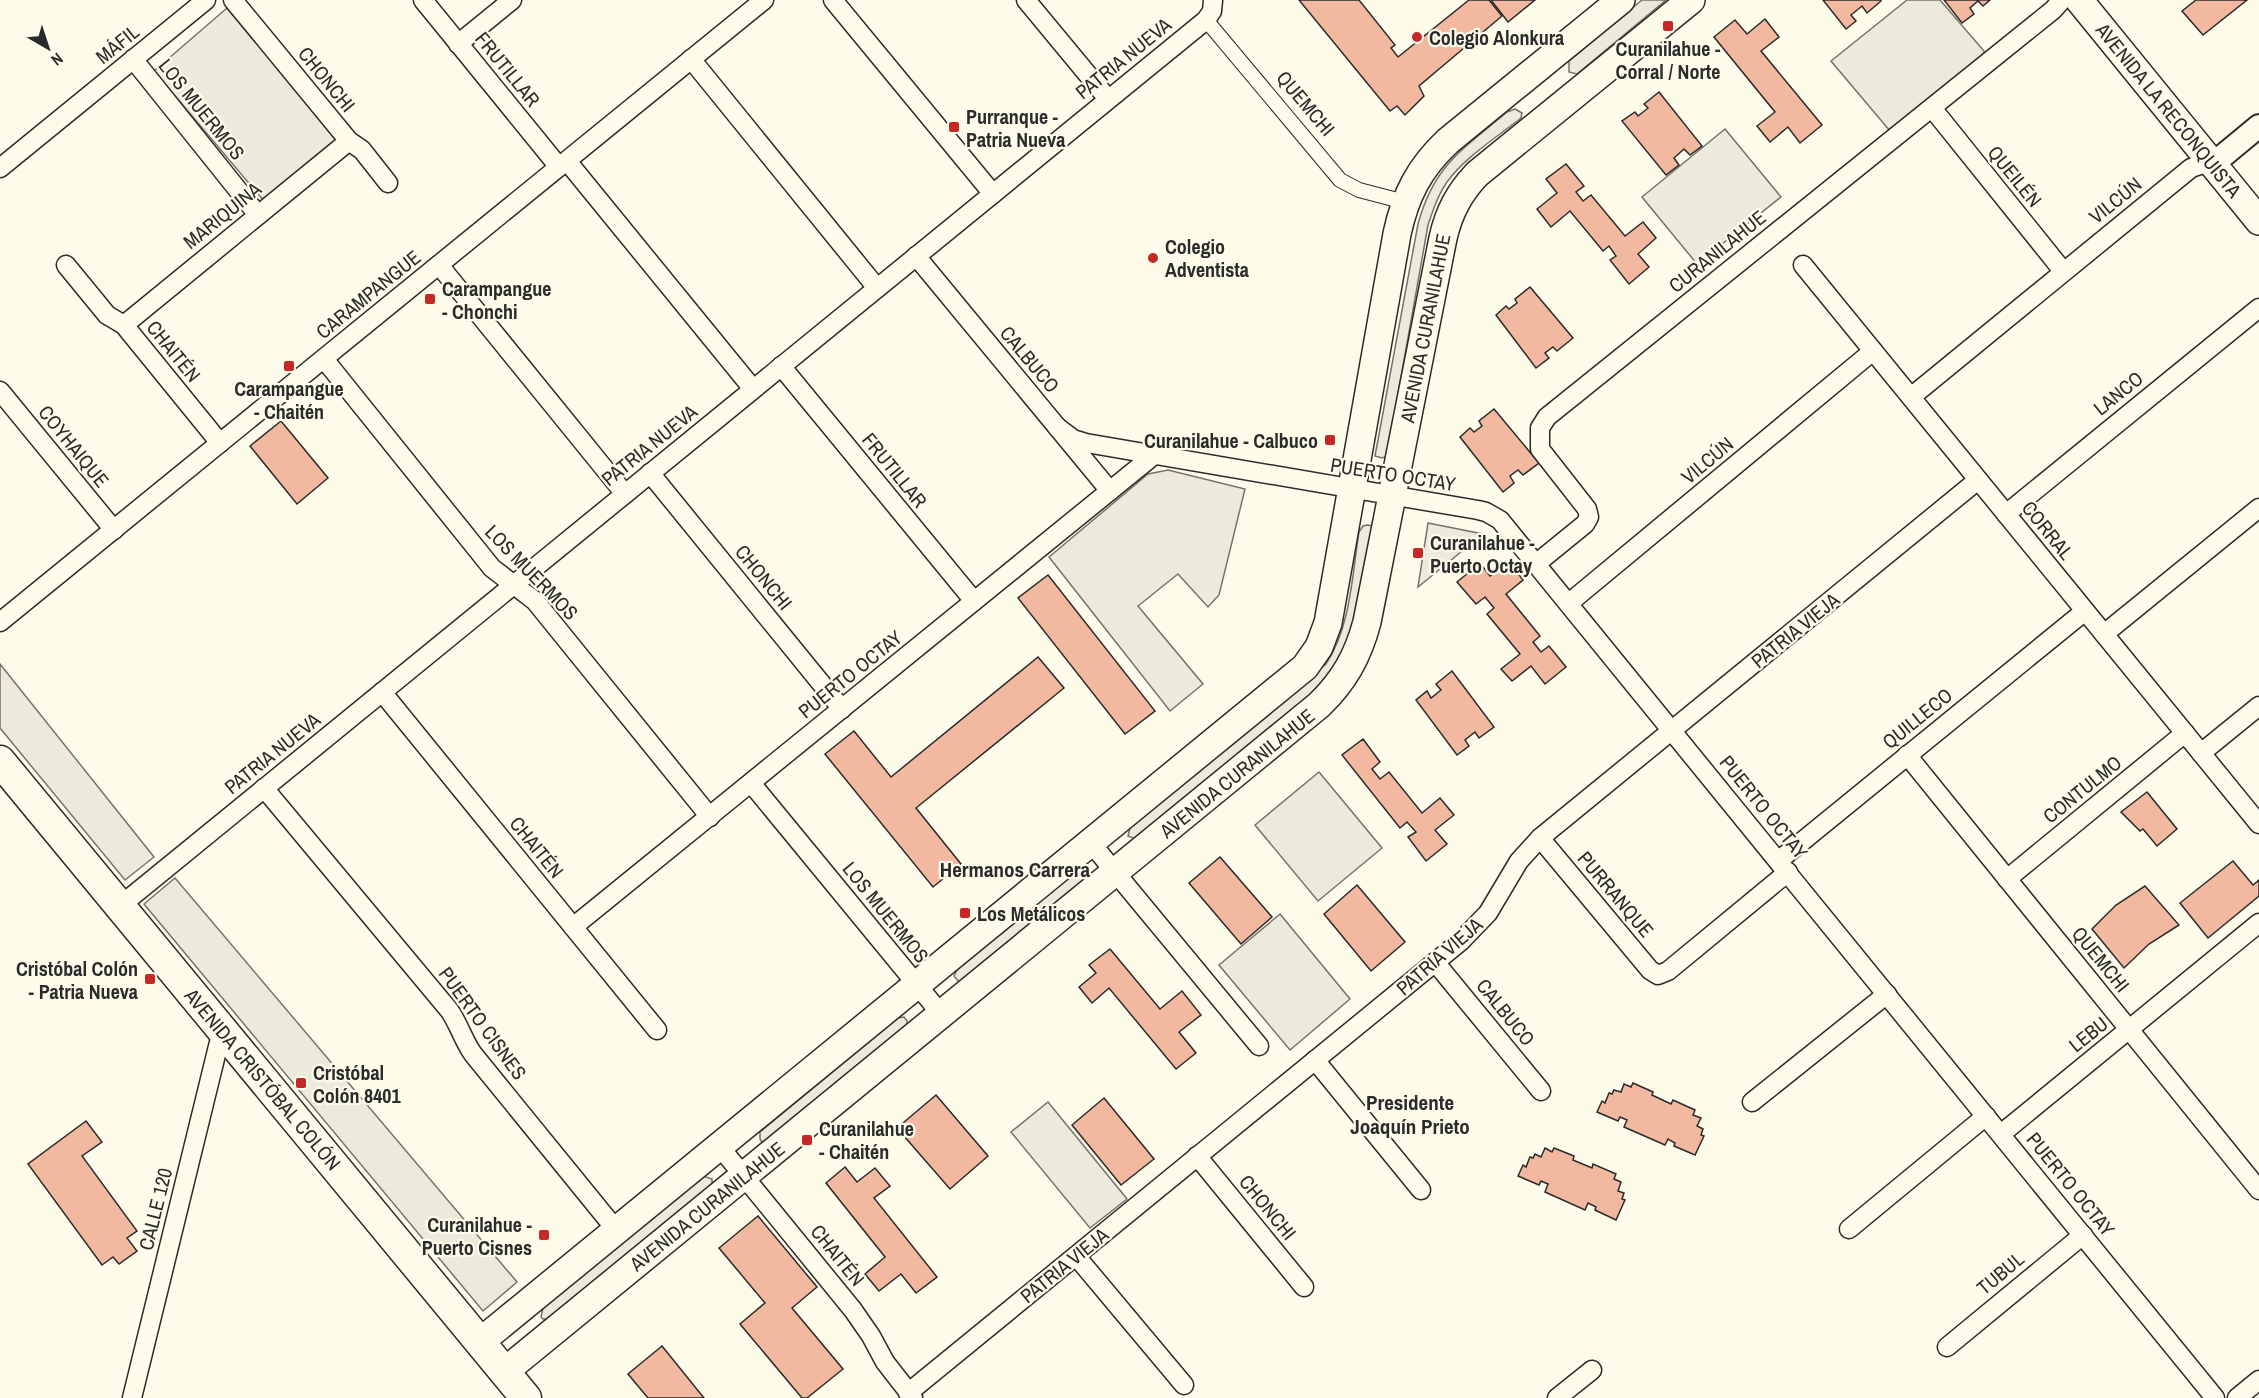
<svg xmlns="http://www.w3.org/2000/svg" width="2259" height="1398" font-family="'Archivo Narrow',sans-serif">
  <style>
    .green { fill: #ecebdb; stroke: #74746e; stroke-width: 1.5 }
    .building { fill: #f2b8a0; stroke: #2b2b2b; stroke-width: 1.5 }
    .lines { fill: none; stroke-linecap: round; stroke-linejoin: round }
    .pedestrian-casing { stroke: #2b2b2b; stroke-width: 16 }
    .minor-casing { stroke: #2b2b2b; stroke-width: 21 }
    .tertiary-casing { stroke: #2b2b2b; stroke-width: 26 }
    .secondary-casing { stroke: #2b2b2b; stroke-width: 30 }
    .primary-casing { stroke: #2b2b2b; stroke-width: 33 }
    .pedestrian { stroke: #fdfbea; stroke-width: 14 }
    .minor { stroke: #fdfbea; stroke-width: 18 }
    .tertiary { stroke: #fdfbea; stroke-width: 22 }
    .secondary { stroke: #fdfbea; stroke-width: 27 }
    .primary { stroke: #fdfbea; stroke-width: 30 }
    .poi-dot { fill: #c62828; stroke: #fdfbea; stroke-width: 2 }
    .labels { text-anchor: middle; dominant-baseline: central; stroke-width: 4.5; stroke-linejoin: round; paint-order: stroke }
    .poi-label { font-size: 20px; font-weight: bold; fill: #2b2b2b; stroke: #fdfbea; text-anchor: start }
    .street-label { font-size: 20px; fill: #2b2b2b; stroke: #fdfbea }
    .neighbourhood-label { font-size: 21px; font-weight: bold; fill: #2b2b2b; stroke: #fdfbea }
  </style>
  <rect width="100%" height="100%" fill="#fdfbea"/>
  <g class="green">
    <path d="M1642,0H1666L1577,74L1569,72V61Z"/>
    <path d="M1907,0H1940L1984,51V54L1890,131L1831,61Z"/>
    <path d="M227,8L338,140L264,201L154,71Z"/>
    <path d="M1515,109L1522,113L1521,118C1497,137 1464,158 1447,182C1438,195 1433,210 1428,225L1387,456L1382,458L1375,456L1418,224C1434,165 1462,150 1507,112Z"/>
    <path d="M1725,129L1781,197L1697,264L1642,197Z"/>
    <path d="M1168,470L1245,489L1219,595L1208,607L1178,574L1138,606L1203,684L1170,711L1049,557L1148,474Z"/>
    <path d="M1428,523L1483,534L1418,587Z"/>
    <path d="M1367,525L1373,526L1351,639L1322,685L1136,839L1128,836L1130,828L1326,664C1351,626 1352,575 1359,532L1363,526Z"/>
    <path d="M0,664L154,857L125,880L0,728Z"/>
    <path d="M1319,772L1382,848L1318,901L1255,825Z"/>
    <path d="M1072,873L1083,875L1084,881L967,980L959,982L954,976L958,968Z"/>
    <path d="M175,878L517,1282L483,1311L144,904Z"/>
    <path d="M1280,914L1350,999L1290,1050L1219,965Z"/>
    <path d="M904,1017L907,1021L906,1029L769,1143L762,1142L760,1139V1132L898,1018Z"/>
    <path d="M1048,1102L1127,1199L1090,1228L1011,1132Z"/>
    <path d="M703,1176L712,1179V1185L551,1319H543L541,1317L543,1308Z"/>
  </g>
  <g class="building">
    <path d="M1299,0H1359L1395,45L1391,48L1398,57L1469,0H1489L1502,16L1419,86L1424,96L1405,115L1397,106L1390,111Z"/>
    <path d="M1491,0H1535L1508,22Z"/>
    <path d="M1823,0H1880L1881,1L1867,13L1862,6L1851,15L1856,21L1846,29Z"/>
    <path d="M1944,0H1990L1983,6L1978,1L1970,8L1974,14L1962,23Z"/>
    <path d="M2196,0H2247L2203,35L2182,11Z"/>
    <path d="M1765,19L1779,37L1761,51L1822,125L1800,143L1788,127L1770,142L1757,126L1775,112L1714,37L1735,20L1747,34Z"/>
    <path d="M1659,92L1702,146L1690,155L1684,149L1674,158L1679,165L1666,175L1622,121L1635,112L1638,116L1648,108L1644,104Z"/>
    <path d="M1566,164L1584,186L1576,192L1583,201L1591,195L1625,236L1643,222L1656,238L1638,254L1649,267L1629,284L1610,260L1616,256L1609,246L1603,251L1570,211L1551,227L1537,209L1557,193L1546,179Z"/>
    <path d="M1530,287L1573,338L1557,351L1553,347L1545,353L1549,358L1536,368L1496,315L1506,306L1509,309L1517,303L1515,299Z"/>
    <path d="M1494,409L1539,463L1523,475L1518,470L1510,476L1514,483L1503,492L1460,437L1470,428L1474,432L1482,426L1479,421Z"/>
    <path d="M281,421L328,478L297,504L250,446Z"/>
    <path d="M1509,561L1523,580L1506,594L1540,636L1533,642L1541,652L1549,646L1566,667L1545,684L1531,666L1512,681L1501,669L1520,654L1487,614L1494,608L1485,597L1476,604L1457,582L1480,563L1490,576Z"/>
    <path d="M1048,575L1155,711L1125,734L1018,598Z"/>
    <path d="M1038,657L1064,688L916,808L961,864L933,887L825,754L854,731L891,777Z"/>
    <path d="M1452,671L1494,727L1479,738L1475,732L1465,740L1469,746L1457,755L1416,700L1427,691L1431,698L1441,690L1436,684Z"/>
    <path d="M1363,739L1380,762L1372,769L1380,779L1389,772L1422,813L1440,798L1454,815L1435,830L1447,844L1426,861L1408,837L1416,832L1407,822L1400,828L1342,755Z"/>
    <path d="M2147,792L2177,829L2157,846L2143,829L2140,831L2121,812Z"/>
    <path d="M1220,857L1272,917L1241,944L1189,883Z"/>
    <path d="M2233,861L2253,885L2259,880V896L2208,938L2180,903Z"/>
    <path d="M1357,885L1405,942L1371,971L1324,914Z"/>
    <path d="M2145,886L2179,925L2149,944L2124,968L2092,929L2116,905Z"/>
    <path d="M1110,949L1160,1009L1182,991L1201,1015L1179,1032L1196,1053L1176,1069L1109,988L1092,1003L1079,987L1096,973L1089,965Z"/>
    <path d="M1633,1083L1653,1092L1652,1095L1671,1104L1673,1100L1695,1110L1693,1115L1701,1118L1697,1126L1703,1129L1701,1135L1704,1136L1695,1155L1674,1146L1675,1143L1668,1139L1665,1145L1624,1127L1627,1120L1620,1117L1618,1121L1597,1112L1602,1101L1605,1103L1609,1093L1612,1094L1614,1090L1621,1092L1624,1084L1631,1087Z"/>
    <path d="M936,1095L988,1156L950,1189L897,1128Z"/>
    <path d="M1104,1098L1154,1159L1121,1185L1072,1125Z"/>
    <path d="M86,1121L102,1142L82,1156L137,1231L127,1238L137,1251L119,1264L113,1257L102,1265L28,1164Z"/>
    <path d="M1545,1148L1552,1152L1554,1148L1574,1156L1573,1160L1592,1168L1593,1164L1616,1174L1614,1179L1621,1182L1618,1191L1624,1193L1622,1199L1625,1200L1616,1220L1595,1210L1596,1207L1588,1203L1585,1210L1545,1192L1548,1184L1541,1181L1539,1185L1518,1176L1523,1165L1526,1167L1530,1157L1533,1158L1535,1154L1541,1157Z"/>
    <path d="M845,1167L857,1182L875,1168L890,1186L874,1198L937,1277L916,1293L901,1274L879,1291L865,1274L885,1257L826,1183Z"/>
    <path d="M758,1216L817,1287L792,1308L843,1369L807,1398H802L740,1324L765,1303L719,1248Z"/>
    <path d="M662,1346L704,1398H648L628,1374Z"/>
  </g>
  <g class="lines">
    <g class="pedestrian-casing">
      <path id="pedestrian" d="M1206,20L1340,180L1359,190L1405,202"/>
    </g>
    <g class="minor-casing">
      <g id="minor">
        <path d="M233,0L349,141L362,150L388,183"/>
        <path d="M423,0L559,167"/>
        <path d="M833,0L993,194"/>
        <path d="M1026,0L1108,99"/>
        <path d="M458,44L512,0"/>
        <path d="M133,59L258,215"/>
        <path d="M691,59L877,288"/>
        <path d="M1932,108L2063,271"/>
        <path d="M567,161L753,389"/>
        <path d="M0,168L206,0"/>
        <path d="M916,256L1110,491"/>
        <path d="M66,265L107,315L124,325L220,443"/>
        <path d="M439,265L625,494"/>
        <path d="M1803,265L2259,824"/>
        <path d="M124,325L349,141"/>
        <path d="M324,359L492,568L535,601L710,817"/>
        <path d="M781,366L974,601"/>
        <path d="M0,391L114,530"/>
        <path d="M1911,397L2191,168L2206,163L2213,164"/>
        <path d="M1057,427L1073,439L1086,443L1478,510L1486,512L1500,520L2215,1398"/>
        <path d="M650,473L842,709"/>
        <path d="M2006,514L2259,308"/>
        <path d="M1537,563L1585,524L1589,517L1587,509L1540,449V428L1547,417L2053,10L2062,0"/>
        <path d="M1569,603L1873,351"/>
        <path d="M0,622L764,0"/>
        <path d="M2104,634L2259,508"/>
        <path d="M382,692L657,1030"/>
        <path d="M2201,753L2259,706"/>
        <path d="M1907,755L2259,1190"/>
        <path d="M751,783L941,1014"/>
        <path d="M264,788L449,1010C459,1024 463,1040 473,1054L617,1231"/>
        <path d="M1540,838L1650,970L1658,975L1668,971L1788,872"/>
        <path d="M1091,843L1259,1046"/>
        <path d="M1778,861L2085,611"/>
        <path d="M2007,879L2185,733"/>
        <path d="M120,906L1206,20L1212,11L1213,0"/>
        <path d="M573,927L1154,455"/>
        <path d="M1435,962L1541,1091"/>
        <path d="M1315,1060L1421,1190"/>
        <path d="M1752,1102L1887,994"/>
        <path d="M2001,1134L2259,923"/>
        <path d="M720,1147L853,1310L871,1336L885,1362L913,1398"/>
        <path d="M1197,1156L1304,1287"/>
        <path d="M1849,1229L1986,1116"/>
        <path d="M1076,1256L1184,1385"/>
        <path d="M1947,1347L2083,1235"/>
        <path d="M908,1393L1461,941L1488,913L1519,861L1540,838L1978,480"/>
        <path d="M132,1398L222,1030"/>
        <path d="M1557,1398L1592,1370"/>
        <path d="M2237,1398L2259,1380"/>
      </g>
    </g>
    <g class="tertiary-casing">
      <path id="tertiary" d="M2213,164L2259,126"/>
    </g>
    <g class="secondary-casing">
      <g id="secondary">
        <path d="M2079,0L2259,221"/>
        <path d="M480,1342L1305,667L1319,647L1328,623L1397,234C1405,196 1419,168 1448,141L1621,0"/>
        <path d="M504,1372L1319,705C1344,681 1358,656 1367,622L1443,238C1449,212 1459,193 1477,174L1691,0"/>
      </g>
    </g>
    <g class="primary-casing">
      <path id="primary" d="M0,761L526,1398"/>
    </g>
    <use href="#pedestrian" class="pedestrian"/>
    <use href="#minor" class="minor"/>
    <use href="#tertiary" class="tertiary"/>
    <use href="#secondary" class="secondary"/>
    <use href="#primary" class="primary"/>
  </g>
  <g class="poi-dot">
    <rect x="1662" y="20" width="12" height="12" rx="3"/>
    <circle cx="1417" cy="37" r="6"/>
    <rect x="948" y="121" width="12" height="12" rx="3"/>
    <circle cx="1153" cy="258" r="6"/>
    <rect x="424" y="293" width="12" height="12" rx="3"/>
    <rect x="283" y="360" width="12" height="12" rx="3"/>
    <rect x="1324" y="434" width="12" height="12" rx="3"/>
    <rect x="1412" y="547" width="12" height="12" rx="3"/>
    <rect x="959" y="907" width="12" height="12" rx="3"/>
    <rect x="144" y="973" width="12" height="12" rx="3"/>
    <rect x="295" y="1077" width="12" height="12" rx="3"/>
    <rect x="801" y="1134" width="12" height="12" rx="3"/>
    <rect x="538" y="1229" width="12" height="12" rx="3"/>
  </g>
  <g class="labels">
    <g class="poi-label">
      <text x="1429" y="37">Colegio Alonkura</text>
      <text x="1668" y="48" text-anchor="middle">Curanilahue -<tspan x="1668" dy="23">Corral / Norte</tspan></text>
      <text x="966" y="116">Purranque -<tspan x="966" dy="23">Patria Nueva</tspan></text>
      <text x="1165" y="246">Colegio<tspan x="1165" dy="23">Adventista</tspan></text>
      <text x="442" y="288">Carampangue<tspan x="442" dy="23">- Chonchi</tspan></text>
      <text x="289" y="388" text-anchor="middle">Carampangue<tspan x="289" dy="23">- Chaitén</tspan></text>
      <text x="1318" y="440" text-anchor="end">Curanilahue - Calbuco</text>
      <text x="1430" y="542">Curanilahue -<tspan x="1430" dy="23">Puerto Octay</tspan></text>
      <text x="977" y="913">Los Metálicos</text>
      <text x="138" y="968" text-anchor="end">Cristóbal Colón<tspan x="138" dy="23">- Patria Nueva</tspan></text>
      <text x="313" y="1072">Cristóbal<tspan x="313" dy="23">Colón 8401</tspan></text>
      <text x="819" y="1128">Curanilahue<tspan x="819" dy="23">- Chaitén</tspan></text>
      <text x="532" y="1224" text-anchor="end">Curanilahue -<tspan x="532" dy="23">Puerto Cisnes</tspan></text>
    </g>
    <g class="street-label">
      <text transform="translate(117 44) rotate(-39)">MÁFIL</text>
      <text transform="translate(1123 58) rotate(-39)">PATRIA NUEVA</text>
      <text transform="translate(508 69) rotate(51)">FRUTILLAR</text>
      <text transform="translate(327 79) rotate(51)">CHONCHI</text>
      <text transform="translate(1306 103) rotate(50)">QUEMCHI</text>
      <text transform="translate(202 109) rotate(51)">LOS MUERMOS</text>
      <text transform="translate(2169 110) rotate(51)">AVENIDA LA RECONQUISTA</text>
      <text transform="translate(2015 176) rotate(51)">QUEILÉN</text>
      <text transform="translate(2115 200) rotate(-39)">VILCÚN</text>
      <text transform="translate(222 215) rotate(-39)">MARIQUINA</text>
      <text transform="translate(1717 251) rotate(-39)">CURANILAHUE</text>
      <text transform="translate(368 294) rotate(-39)">CARAMPANGUE</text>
      <text transform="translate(1425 328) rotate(-79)">AVENIDA CURANILAHUE</text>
      <text transform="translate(174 351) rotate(51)">CHAITÉN</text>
      <text transform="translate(1030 359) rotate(50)">CALBUCO</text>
      <text transform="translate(2118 393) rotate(-39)">LANCO</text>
      <text transform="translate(649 445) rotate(-39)">PATRIA NUEVA</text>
      <text transform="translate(74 446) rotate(51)">COYHAIQUE</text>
      <text transform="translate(1707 460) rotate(-40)">VILCÚN</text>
      <text transform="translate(895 470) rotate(51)">FRUTILLAR</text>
      <text transform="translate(1393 474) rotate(9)">PUERTO OCTAY</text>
      <text transform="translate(2048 530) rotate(51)">CORRAL</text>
      <text transform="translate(532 572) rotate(46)">LOS MUERMOS</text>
      <text transform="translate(764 577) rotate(51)">CHONCHI</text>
      <text transform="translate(1795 630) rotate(-39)">PATRIA VIEJA</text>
      <text transform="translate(850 674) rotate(-39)">PUERTO OCTAY</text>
      <text transform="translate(1917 718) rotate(-39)">QUILLECO</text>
      <text transform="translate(272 753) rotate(-39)">PATRIA NUEVA</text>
      <text transform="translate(1237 773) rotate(-39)">AVENIDA CURANILAHUE</text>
      <text transform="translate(2082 789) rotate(-39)">CONTULMO</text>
      <text transform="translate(1764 807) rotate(51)">PUERTO OCTAY</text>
      <text transform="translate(537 847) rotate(51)">CHAITÉN</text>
      <text transform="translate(1616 894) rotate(50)">PURRANQUE</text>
      <text transform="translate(886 912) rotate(51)">LOS MUERMOS</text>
      <text transform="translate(1439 956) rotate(-41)">PATRIA VIEJA</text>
      <text transform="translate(2101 959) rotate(51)">QUEMCHI</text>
      <text transform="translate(1506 1012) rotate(51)">CALBUCO</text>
      <text transform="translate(483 1023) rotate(54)">PUERTO CISNES</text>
      <text transform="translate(2088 1034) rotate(-39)">LEBU</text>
      <text transform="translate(263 1079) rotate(50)">AVENIDA CRISTÓBAL COLÓN</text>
      <text transform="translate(2071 1184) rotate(51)">PUERTO OCTAY</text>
      <text transform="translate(707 1206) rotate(-39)">AVENIDA CURANILAHUE</text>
      <text transform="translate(1268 1207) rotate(51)">CHONCHI</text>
      <text transform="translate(155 1209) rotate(-76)">CALLE 120</text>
      <text transform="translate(838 1255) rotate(51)">CHAITÉN</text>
      <text transform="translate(1064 1265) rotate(-39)">PATRIA VIEJA</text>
      <text transform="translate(2000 1273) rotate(-40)">TUBUL</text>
    </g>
    <g class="neighbourhood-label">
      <text x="1015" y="869">Hermanos Carrera</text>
      <text x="1410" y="1102">Presidente<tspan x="1410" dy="24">Joaquín Prieto</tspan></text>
    </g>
  </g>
  <g transform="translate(48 48) rotate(141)" stroke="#fdfbea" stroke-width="4.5" paint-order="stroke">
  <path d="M0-4.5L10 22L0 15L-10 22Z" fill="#2b2b2b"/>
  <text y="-9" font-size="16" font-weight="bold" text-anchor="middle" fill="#2b2b2b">N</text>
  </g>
</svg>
